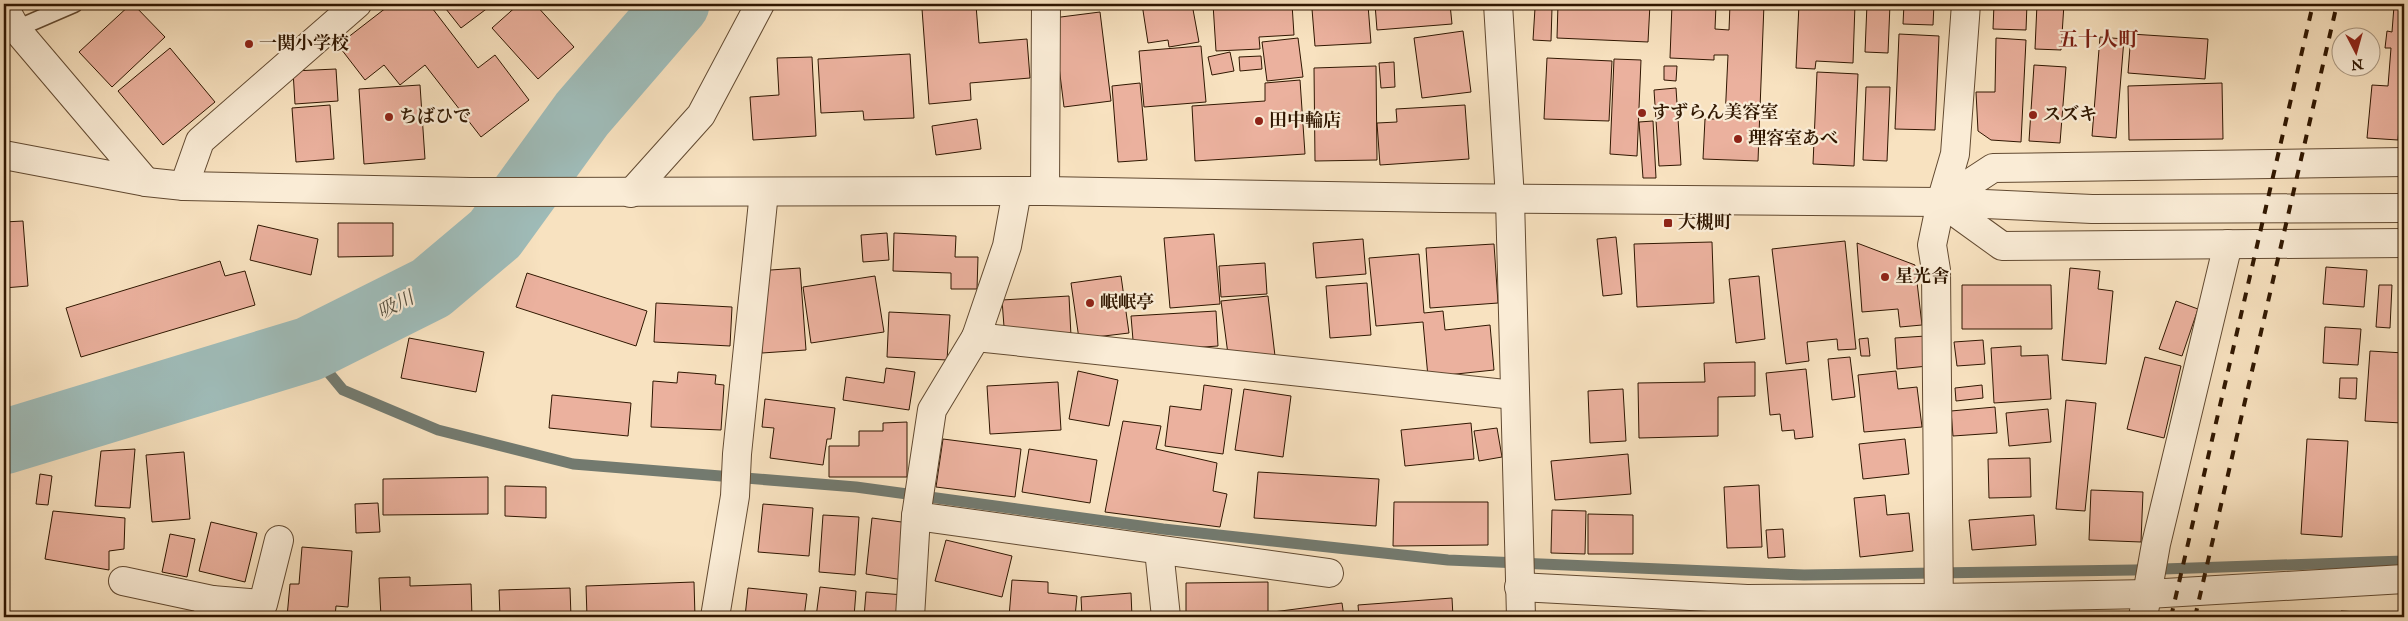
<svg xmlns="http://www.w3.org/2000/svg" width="2408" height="621" font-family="'IM FELL English','Noto Serif JP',serif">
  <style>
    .park { fill: url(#park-dots); stroke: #7a6c47 }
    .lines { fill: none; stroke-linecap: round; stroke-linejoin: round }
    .stream { stroke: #737a6f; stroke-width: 11 }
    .river { stroke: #9fbcb9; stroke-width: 65 }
    .building { fill: #ebb19e; stroke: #301701 }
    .service-casing { stroke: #624a31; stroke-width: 19 }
    .minor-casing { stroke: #624a31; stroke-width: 30 }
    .tertiary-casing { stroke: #624a31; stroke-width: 30 }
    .service { stroke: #faecd6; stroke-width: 16 }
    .minor { stroke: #faecd6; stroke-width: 28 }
    .tertiary { stroke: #faecd6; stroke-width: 28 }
    .rail { stroke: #301701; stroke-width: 4; stroke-dasharray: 9 9; stroke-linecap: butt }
    .poi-dot { fill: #8f2418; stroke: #faecd6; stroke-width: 2 }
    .labels { text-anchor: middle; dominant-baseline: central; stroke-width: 4.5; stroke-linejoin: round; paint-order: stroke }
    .poi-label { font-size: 18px; font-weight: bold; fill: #301701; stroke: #faecd6; text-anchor: start }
    .water-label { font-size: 19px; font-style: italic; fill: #575141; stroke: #faecd6 }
    .quarter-label { font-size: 20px; font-weight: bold; fill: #7a1f14; stroke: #faecd6 }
  </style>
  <defs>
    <pattern id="park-dots" width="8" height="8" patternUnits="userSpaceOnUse" patternTransform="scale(1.25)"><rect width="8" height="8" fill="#c5c08d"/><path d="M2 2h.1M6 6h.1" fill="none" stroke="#aaa478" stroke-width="1.8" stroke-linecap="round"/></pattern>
  </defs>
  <rect width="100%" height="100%" fill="#f8e2c0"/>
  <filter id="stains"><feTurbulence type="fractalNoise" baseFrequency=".004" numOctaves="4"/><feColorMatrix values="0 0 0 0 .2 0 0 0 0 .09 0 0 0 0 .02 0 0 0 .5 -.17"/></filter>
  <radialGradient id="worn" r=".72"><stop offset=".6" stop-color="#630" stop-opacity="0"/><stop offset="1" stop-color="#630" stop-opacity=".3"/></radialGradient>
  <path class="park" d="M2132,612L2131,617L1950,616Z"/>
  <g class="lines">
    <path class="stream" d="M309,349L343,390L438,430L573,464L856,487L1163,529L1448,560L1804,575L2134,570L2404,561"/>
    <path class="river" d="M4,442L309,349L431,288L495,234L582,114L677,4"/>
  </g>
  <g class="building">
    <path d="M131,4H133L165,37L112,87L79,52Z"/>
    <path d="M391,4H405L408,8L414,4H429L478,68L495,55L529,100L481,137L425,65L400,85L384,65L365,80L338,45Z"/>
    <path d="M442,4H493L461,28Z"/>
    <path d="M519,4H535L574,47L538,79L492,28Z"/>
    <path d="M1142,4H1192L1199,42L1169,47L1168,40L1148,43Z"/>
    <path d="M1213,4H1292L1294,35L1259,37L1260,49L1216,51Z"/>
    <path d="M1375,4H1450L1452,24L1377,30Z"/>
    <path d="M1558,4H1650L1648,42L1557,38Z"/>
    <path d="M1672,4L1716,5L1715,29L1729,30L1730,4H1764L1758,161L1703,159L1705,119H1725L1728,55H1714V60L1670,58Z"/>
    <path d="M1799,4H1855L1853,63L1816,61L1815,69L1796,68Z"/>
    <path d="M1867,4H1890L1888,53L1865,52Z"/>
    <path d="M1904,4H1934L1933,25L1903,24Z"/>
    <path d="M1994,4H2027L2026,30L1993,29Z"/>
    <path d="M2037,4H2064L2061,50L2035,49Z"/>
    <path d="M976,5L979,43L1027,39L1030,78L970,83L971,100L929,104L922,9Z"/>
    <path d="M1368,5L1371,43L1315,46L1312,9Z"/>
    <path d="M2394,6L2404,7V66L2398,140L2367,138L2372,85L2388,86L2391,48H2385L2387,31L2392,32Z"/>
    <path d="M1535,8H1552L1551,41L1533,40Z"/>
    <path d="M1100,12L1111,101L1064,107L1053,18Z"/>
    <path d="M1463,31L1471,92L1422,98L1414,38Z"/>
    <path d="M1899,34L1939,36L1935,130L1895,129Z"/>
    <path d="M2131,34L2208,39L2205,79L2128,73Z"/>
    <path d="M2100,37L2124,39L2116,138L2092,136Z"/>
    <path d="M1298,38L1303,77L1267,81L1262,42Z"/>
    <path d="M1996,38L2026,40L2021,142L1991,140L1978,131L1976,92H1995Z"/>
    <path d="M1201,46L1206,102L1144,107L1139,51Z"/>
    <path d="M170,48L215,102L163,145L118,91Z"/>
    <path d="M1230,52L1234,71L1212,75L1208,57Z"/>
    <path d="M910,54L914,118L864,120L863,111L821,113L818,59Z"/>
    <path d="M1261,56L1262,69L1240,71L1239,57Z"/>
    <path d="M812,57L816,136L753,140L750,97L779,95L777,58Z"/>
    <path d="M1547,58L1612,61L1609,121L1544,119Z"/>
    <path d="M1614,59L1641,60L1637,156L1610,154Z"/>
    <path d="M1394,62L1395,87L1381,88L1379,63Z"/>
    <path d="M2034,65L2066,67L2060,143L2029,141Z"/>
    <path d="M1376,66L1377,160L1315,161L1314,68Z"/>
    <path d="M1664,66H1677L1676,81L1664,80Z"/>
    <path d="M336,69L338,101L295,104L293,71Z"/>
    <path d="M1817,72L1858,74L1854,166L1813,164Z"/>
    <path d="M1300,80L1305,154L1195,161L1192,106L1265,101V83Z"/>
    <path d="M1140,83L1147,160L1118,162L1112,86Z"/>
    <path d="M2222,83L2223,139L2129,140L2128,86Z"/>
    <path d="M420,85L425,159L364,164L359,89Z"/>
    <path d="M1866,87H1890L1887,161L1863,160Z"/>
    <path d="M1676,88L1681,165L1659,166L1654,90Z"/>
    <path d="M330,105L334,159L296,162L292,108Z"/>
    <path d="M1465,105L1469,159L1380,165L1377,123L1397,122L1396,109Z"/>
    <path d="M977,119L981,149L936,155L932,126Z"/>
    <path d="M1653,121L1656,178H1643L1639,122Z"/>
    <path d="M23,221L28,286L4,288V222Z"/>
    <path d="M338,223H393V256L338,257Z"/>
    <path d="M258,225L318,239L311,275L250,260Z"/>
    <path d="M887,233L889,260L863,262L861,235Z"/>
    <path d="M894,233L956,236L955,257H978L977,289H951V273L893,271Z"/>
    <path d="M1214,234L1220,304L1170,308L1164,238Z"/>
    <path d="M1616,237L1622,294L1603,296L1597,239Z"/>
    <path d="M1363,239L1366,274L1316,278L1313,243Z"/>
    <path d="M1845,241L1856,349L1838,350L1837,339L1807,342L1809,361L1786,364L1772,249Z"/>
    <path d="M1712,242L1714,303L1637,307L1634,244Z"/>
    <path d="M1857,243L1915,265L1922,325L1900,327L1898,309L1862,312Z"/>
    <path d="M1494,244L1498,303L1430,308L1426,248Z"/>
    <path d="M1419,254L1424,313L1443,311L1445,330L1490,325L1494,370L1428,377L1423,322L1376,326L1369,258Z"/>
    <path d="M220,261L225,276L245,271L255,305L81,357L66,308Z"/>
    <path d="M1265,263L1267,294L1221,297L1219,266Z"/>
    <path d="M2326,267L2367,270L2364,307L2323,304Z"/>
    <path d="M800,268L806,350L762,353L756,271Z"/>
    <path d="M2070,268L2100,271L2098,289L2113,291L2106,364L2062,360Z"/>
    <path d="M527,273L647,311L636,346L516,307Z"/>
    <path d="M875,276L884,332L811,343L803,287Z"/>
    <path d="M1121,276L1129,333L1079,339L1071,283Z"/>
    <path d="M1759,276L1765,339L1736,343L1729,279Z"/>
    <path d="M1367,283L1371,335L1330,338L1326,286Z"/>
    <path d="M1962,285H2051L2052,329H1962Z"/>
    <path d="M2379,285H2392L2390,328L2376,327Z"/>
    <path d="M1069,296L1071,336L1005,340L1002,300Z"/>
    <path d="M1268,296L1275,356L1229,362L1221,301Z"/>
    <path d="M2176,301L2198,309L2182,356L2159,349Z"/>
    <path d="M656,303L732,307L730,346L654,342Z"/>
    <path d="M1216,311L1218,346L1134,352L1131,316Z"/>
    <path d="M889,312L950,315L947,360L887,357Z"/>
    <path d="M2325,327L2361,329L2358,365L2323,363Z"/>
    <path d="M1926,336L1928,366L1897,369L1895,338Z"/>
    <path d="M409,338L484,352L476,392L401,378Z"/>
    <path d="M1868,338L1870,356H1861L1859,339Z"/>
    <path d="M1983,340L1985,364L1957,366L1954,342Z"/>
    <path d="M2021,346V356L2048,355L2051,399L1994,403L1991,348Z"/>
    <path d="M2370,351L2404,353L2402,423L2365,421Z"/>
    <path d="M1850,357L1855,397L1832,400L1828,359Z"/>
    <path d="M2145,357L2181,366L2164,438L2127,429Z"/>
    <path d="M1755,362V396L1718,397V436L1639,438L1638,383L1705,382L1704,363Z"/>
    <path d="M886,368L915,372L909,410L843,400L846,377L884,383Z"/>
    <path d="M1806,369L1813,437L1795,439L1794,430L1782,431L1780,414L1770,415L1766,373Z"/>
    <path d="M1078,371L1118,380L1109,426L1069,419Z"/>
    <path d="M1896,371L1898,389L1917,387L1922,427L1864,432L1858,375Z"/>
    <path d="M678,372L716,375L715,384L724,385L721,430L651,427L653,381L677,383Z"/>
    <path d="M2340,378H2357L2356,399L2339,398Z"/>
    <path d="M1058,382L1061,430L990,434L987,386Z"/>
    <path d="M1204,385L1232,389L1223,454L1165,446L1170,406L1201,410Z"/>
    <path d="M1982,385L1983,398L1956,401L1955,388Z"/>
    <path d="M1244,389L1291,396L1283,457L1235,450Z"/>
    <path d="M1623,389L1626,441L1590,443L1588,391Z"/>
    <path d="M552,395L631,403L628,436L549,428Z"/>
    <path d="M765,399L835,408L831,439H827L823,465L770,458L774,428L762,427Z"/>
    <path d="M2066,400L2096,403L2085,511L2056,509Z"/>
    <path d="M1995,407L1997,433L1953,436L1951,411Z"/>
    <path d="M2048,409L2051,442L2009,446L2006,413Z"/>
    <path d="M1123,421L1161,426L1156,449L1217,463L1213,491L1227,494L1220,527L1105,512Z"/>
    <path d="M907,422V477H829V446H859V431H883V423Z"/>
    <path d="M1471,423L1474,459L1405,466L1401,430Z"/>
    <path d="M1497,428L1502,457L1479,461L1474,431Z"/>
    <path d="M943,439L1021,449L1015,497L936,487Z"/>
    <path d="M1905,439L1909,474L1863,479L1859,444Z"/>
    <path d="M2307,439L2348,441L2342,537L2301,534Z"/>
    <path d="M135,449L130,508L95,506L101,451Z"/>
    <path d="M1029,449L1097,460L1090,503L1022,492Z"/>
    <path d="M184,452L190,519L152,522L146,455Z"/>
    <path d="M1628,454L1631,494L1555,500L1551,461Z"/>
    <path d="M2030,458L2031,497L1989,498L1988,459Z"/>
    <path d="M1258,472L1379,479L1376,526L1254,518Z"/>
    <path d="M40,474L52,476L48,505L36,504Z"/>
    <path d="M488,477V514L383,515V479Z"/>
    <path d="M1759,485L1762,547L1727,548L1724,487Z"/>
    <path d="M505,486L546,487V518L505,516Z"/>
    <path d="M2091,490L2143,492L2141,542L2089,540Z"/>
    <path d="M2404,493V529H2402Z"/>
    <path d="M1885,495L1887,515L1909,513L1913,551L1860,557L1854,498Z"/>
    <path d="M1394,502H1488V545L1393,546Z"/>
    <path d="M378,503L380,532L356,533L355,504Z"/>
    <path d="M763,504L813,508L809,556L758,552Z"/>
    <path d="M1552,510L1586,511L1585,554L1551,553Z"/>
    <path d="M53,511L125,518L124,549L109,551V570L45,559Z"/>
    <path d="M1588,514L1633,515V554H1588Z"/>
    <path d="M823,515L859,517L855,575L819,572Z"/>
    <path d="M2034,515L2036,545L1972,550L1969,520Z"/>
    <path d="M872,518L909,523L903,580L866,574Z"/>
    <path d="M211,522L257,533L245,582L199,571Z"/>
    <path d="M1783,529L1785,557L1768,558L1766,530Z"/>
    <path d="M170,534L195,539L187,577L162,572Z"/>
    <path d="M946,540L1012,556L1002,597L935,581Z"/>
    <path d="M302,547L352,551L348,607L336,606L335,617H287L290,584H299Z"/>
    <path d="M410,577V586L471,584L472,617H381L379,578Z"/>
    <path d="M1012,580L1048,582V593L1077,596L1075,617H1009Z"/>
    <path d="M694,582L695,617H587L586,586Z"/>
    <path d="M1268,582V617H1186V583Z"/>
    <path d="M820,587L856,591L854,617H816Z"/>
    <path d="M570,588L571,617H500L499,590Z"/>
    <path d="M748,588L807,594L804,617H745Z"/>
    <path d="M866,592L904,595L903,617H864Z"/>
    <path d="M1131,593L1132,617H1082L1081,597Z"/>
    <path d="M1452,598L1453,617H1359L1358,605Z"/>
    <path d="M1342,603L1344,617H1273V612Z"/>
    <path d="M2341,611L2375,613V617H2340Z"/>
  </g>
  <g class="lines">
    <g class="service-casing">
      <path id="service" d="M16,29L74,4"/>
    </g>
    <g class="minor-casing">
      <g id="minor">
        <path d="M4,7L16,29L146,182"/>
        <path d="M184,186L200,141L357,4"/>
        <path d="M1045,191L1046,4"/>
        <path d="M631,193L701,115L760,4"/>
        <path d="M1941,202L2002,246L2404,243"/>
        <path d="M1941,202L1993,168L2404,162"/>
        <path d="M976,337L1514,395"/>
        <path d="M916,516L1329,573"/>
        <path d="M1159,550L1166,617"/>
        <path d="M123,581L212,600"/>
        <path d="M1519,587L1747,599L1939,598L2148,594L2404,579"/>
        <path d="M1939,616L1936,270L1932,245L1941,202L1955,154L1966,4"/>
        <path d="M207,617L212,600L263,604L279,540"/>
        <path d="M715,617L735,496L737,454L764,192"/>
        <path d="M910,617L916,516L932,410L976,337L1007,246L1017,191"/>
        <path d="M2143,617L2156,544L2228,244"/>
      </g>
    </g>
    <g class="tertiary-casing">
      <g id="tertiary">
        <path d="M1498,4L1510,199L1521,617"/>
        <path d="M4,155L146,182L184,186L470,192L1045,191L1443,198L1941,202L2092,209L2404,208"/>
      </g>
    </g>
    <use href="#service" class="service"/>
    <use href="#minor" class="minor"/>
    <use href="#tertiary" class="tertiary"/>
    <g class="rail">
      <path d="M2171,617L2313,4"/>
      <path d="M2195,617L2337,4"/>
    </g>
  </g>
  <g class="poi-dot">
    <circle cx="249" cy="44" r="5"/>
    <circle cx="1642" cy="113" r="5"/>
    <circle cx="2033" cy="115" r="5"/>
    <circle cx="389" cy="117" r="5"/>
    <circle cx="1259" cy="121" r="5"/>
    <circle cx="1738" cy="139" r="5"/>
    <rect x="1663" y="218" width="10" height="10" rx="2.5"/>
    <circle cx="1885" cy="277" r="5"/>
    <circle cx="1090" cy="303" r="5"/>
  </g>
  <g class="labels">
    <g class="poi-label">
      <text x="259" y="44">一関小学校</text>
      <text x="1652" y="113">すずらん美容室</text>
      <text x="2043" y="115">スズキ</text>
      <text x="399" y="117">ちばひで</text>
      <text x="1269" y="121">田中輪店</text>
      <text x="1748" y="139">理容室あべ</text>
      <text x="1678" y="223">大槻町</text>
      <text x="1895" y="277">星光舎</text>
      <text x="1100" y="303">岷岷亭</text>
    </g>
    <g class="water-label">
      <text transform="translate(396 306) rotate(-27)">吸川</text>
    </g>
    <g class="quarter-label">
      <text x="2098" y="40">五十人町</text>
    </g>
  </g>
  <rect width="2408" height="621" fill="none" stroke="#f8e2c0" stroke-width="20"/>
  <rect x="5" y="5" width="2398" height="611" fill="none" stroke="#301701" stroke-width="2.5"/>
  <rect x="10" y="10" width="2388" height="601" fill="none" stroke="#301701"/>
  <g transform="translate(2356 52) rotate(174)"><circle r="24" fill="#faecd6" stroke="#a99781"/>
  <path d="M0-4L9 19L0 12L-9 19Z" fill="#8f2418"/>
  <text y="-8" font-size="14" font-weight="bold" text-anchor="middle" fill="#301701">N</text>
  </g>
  <rect width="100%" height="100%" filter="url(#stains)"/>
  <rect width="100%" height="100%" fill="url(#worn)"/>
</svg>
